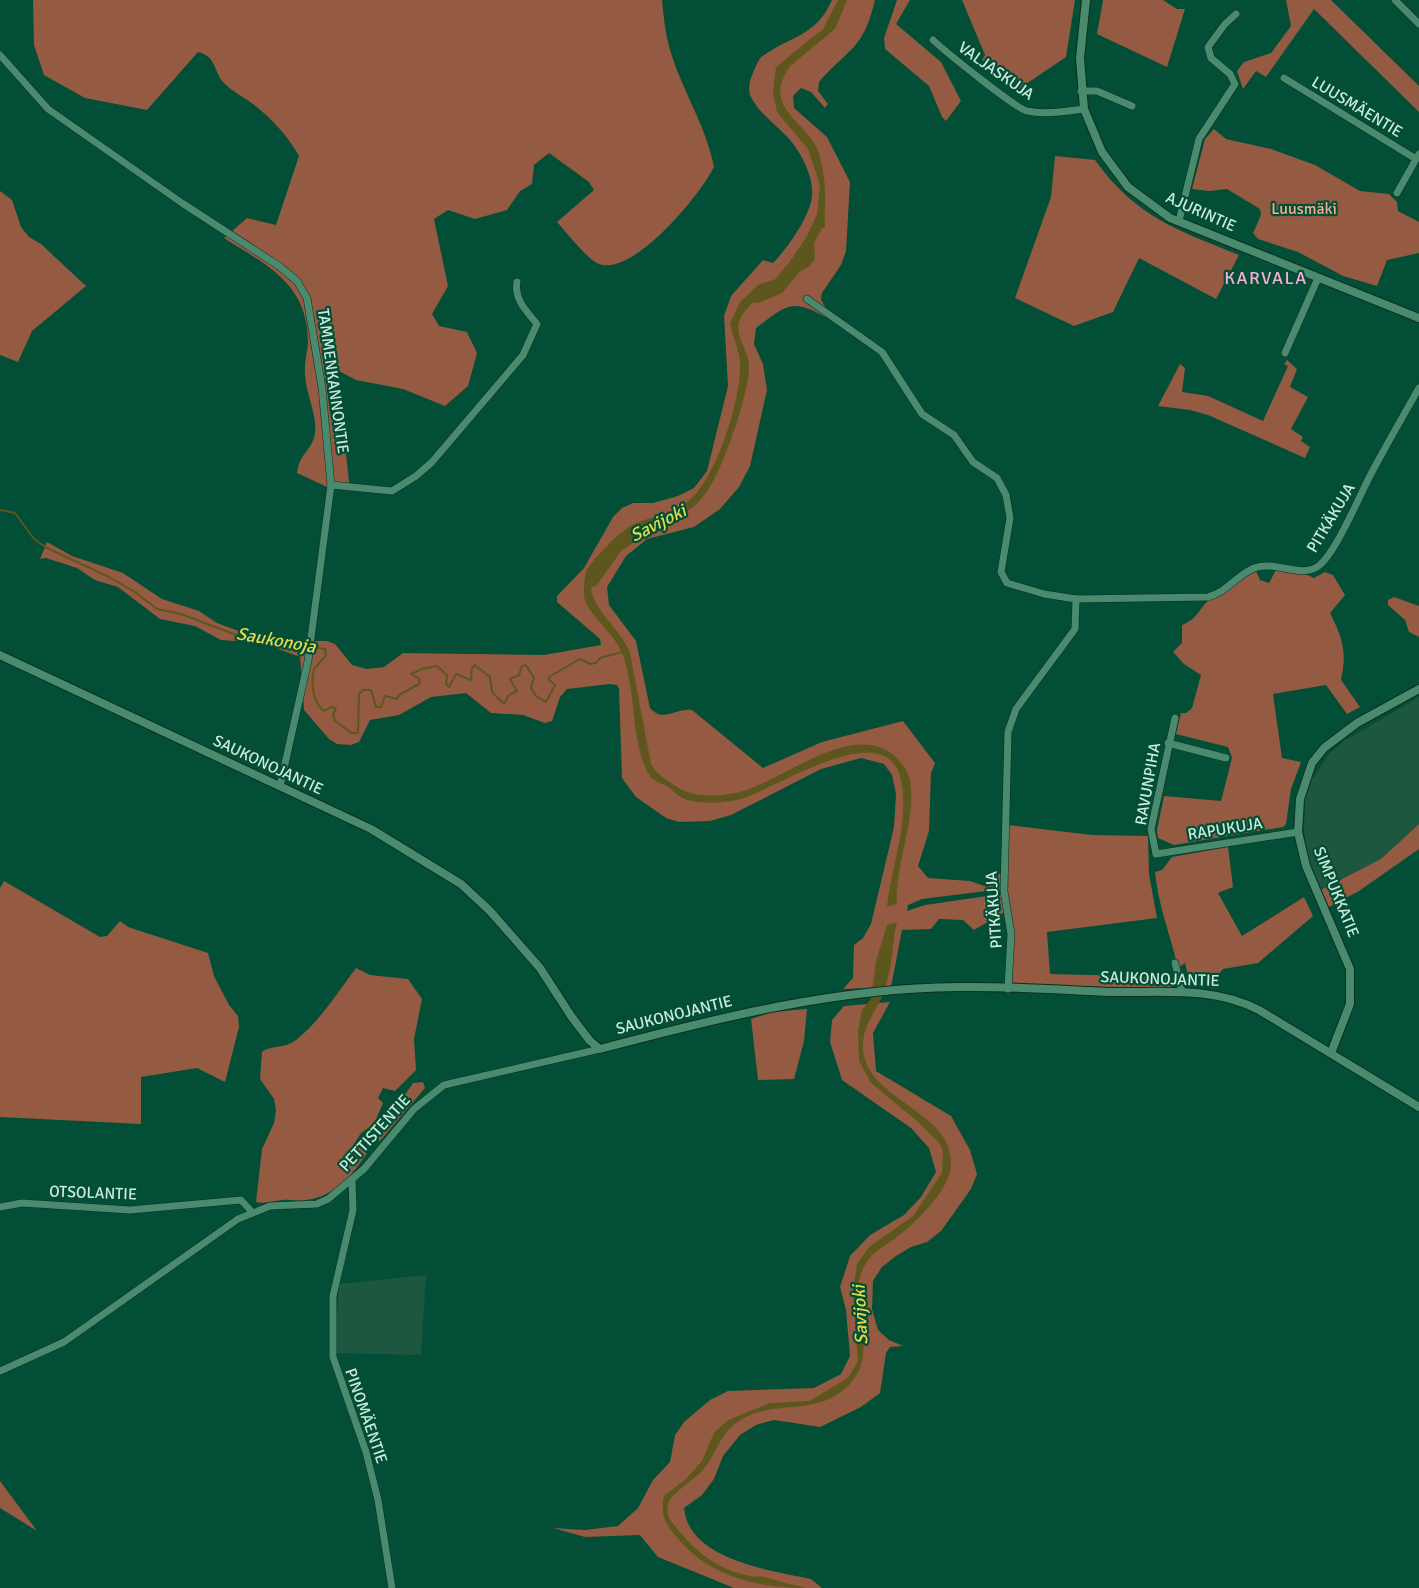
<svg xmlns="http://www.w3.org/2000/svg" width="1419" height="1588" font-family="Signika,sans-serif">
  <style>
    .built { fill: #1e5740 }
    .green { fill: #945a42 }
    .water { fill: #5d571e }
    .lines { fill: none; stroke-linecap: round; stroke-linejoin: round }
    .stream { stroke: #5d571e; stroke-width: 2 }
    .river { stroke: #5d571e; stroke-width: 14 }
    .minor-casing { stroke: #0d2f22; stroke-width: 8 }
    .tertiary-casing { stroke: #0d2f22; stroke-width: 10 }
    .minor { stroke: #4a8a6e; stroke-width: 7 }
    .tertiary { stroke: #4a8a6e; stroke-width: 8 }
    .labels { text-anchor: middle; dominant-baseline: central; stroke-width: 4.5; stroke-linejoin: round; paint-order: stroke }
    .street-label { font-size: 16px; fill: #cbebdb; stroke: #024e36 }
    .park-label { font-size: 16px; fill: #f5ad8f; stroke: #024e36 }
    .neighbourhood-label { font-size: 18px; letter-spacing: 1.5px; fill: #f6aed8; stroke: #024e36 }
    .water-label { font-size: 18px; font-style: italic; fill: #e6d84a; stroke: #024e36 }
  </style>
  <rect width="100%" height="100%" fill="#024e36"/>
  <g class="built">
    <path d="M1419,697V824L1381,859L1320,889L1309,865L1304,833L1305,798L1311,781L1329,754L1344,741Z"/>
    <path d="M426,1275L421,1355L335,1353L339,1284Z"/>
  </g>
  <g class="green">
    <path d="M33,0H662C664,20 666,40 673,59C685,95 707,129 714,167C701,194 633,277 599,264C588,260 566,232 557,222L594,190L589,182L549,153L534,165L532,184L520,191L507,210L475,219L448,210L434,219L448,286L432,314L439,326L467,332L477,353L468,386L445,406L403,389L356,380L337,370L326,376L330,413L345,444L350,491L327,487L297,473C300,451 312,452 315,433C317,413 306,395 305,375C304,364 307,353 308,343C308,284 268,266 224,238L247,218L276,225L299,156C288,136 271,118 253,104C244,97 231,91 223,82C213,70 216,56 198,52L147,110L85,98L44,75L34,45Z"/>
    <path d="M832,0H875C863,50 850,47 819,82L818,91L828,104L825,108L811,92L801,88L793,96L794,108L827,137L850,182L846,251L841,265L822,293L821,300L828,311L825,317C792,297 785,306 756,328L754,344L763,364L767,390L750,466L739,487L720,509L694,527L647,539L626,556L607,587L609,605L636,641L650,708C664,723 675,708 692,710L763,768L822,742L903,721L935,763L931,773L929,831L918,866L928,878L970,881L987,887L995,884L999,874H1002V889L922,899L908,905L907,911L925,905L1001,894L1005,912L974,930L963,920L939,919L931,929L902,930L891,987L843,989L853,978L854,945L863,938L871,924L894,827L896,794L892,775L884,764L861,758L821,769L731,815L710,821L679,822L666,818L636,797L622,778L619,689L617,685L610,684L567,689L560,697L552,721L545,723L523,715L491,713L466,693L431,697L399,715L370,720L359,742L351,745L337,744L329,739L304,710L300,657L262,643L221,640L195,626L160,619L118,587L95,580L77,568L46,558L40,559L47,542L72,556L123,573L162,599L199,611L217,623L236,630L303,641H327L335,644L352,665L367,669L384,667L403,653L544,655L601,645L600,639L557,602V596L584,568L613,517L622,508L633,503H653L678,496L694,488L707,471L728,386L724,316L731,296L763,260L773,263C787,249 814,212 812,191C812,176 803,157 794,145C782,128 760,116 751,97C745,86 755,68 760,58C789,36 816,37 832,0Z"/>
    <path d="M897,0H910L896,24L941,62L961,101L946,121L942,117L929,86L885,49L884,38Z"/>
    <path d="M962,0H1075L1066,57L1026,84L1027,97L982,60L985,55Z"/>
    <path d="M1103,0H1163L1177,9H1185L1167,67L1097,34Z"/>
    <path d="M1286,0H1331L1419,86V112L1314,9L1266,77L1256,71L1243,89L1237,71L1244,62L1271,53L1291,26Z"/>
    <path d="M1214,129L1226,139L1271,149L1315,165L1360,191L1389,194L1397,202L1398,211L1419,222V253L1387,260L1377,286L1343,276L1298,252L1258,239L1253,233L1261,215L1260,209L1227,189L1209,191L1192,189L1205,139Z"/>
    <path d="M1055,156L1095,160C1136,217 1177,230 1239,255L1216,299L1139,258L1113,312L1074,326L1015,298L1051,197Z"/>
    <path d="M0,191L12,200L21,227L29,237L41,244L86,286L32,331L18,362L0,355Z"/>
    <path d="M1287,360L1297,369L1290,387L1308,397L1291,429L1303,437L1301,441L1310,447L1305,458L1208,415L1190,410L1158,406L1180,364L1185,368L1182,392L1208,396L1263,421L1288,366L1284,364Z"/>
    <path d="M1276,570L1303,573L1314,578L1325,572L1333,575L1345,595L1330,613C1343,639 1347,652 1341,680L1360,707L1347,714L1326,685L1273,694L1282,758L1301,762L1291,789L1286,824L1283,827L1174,845L1158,838L1157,830L1164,796L1221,801L1232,758L1228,747L1176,734L1181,713H1186L1192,708L1201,675L1184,664L1173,652L1182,643V625C1199,618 1198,609 1210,599C1223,588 1241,579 1256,571L1260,580L1269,583Z"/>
    <path d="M1394,597L1419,606V637L1409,632L1405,620L1388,605V600Z"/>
    <path d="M1419,824V849L1359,891L1329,907L1320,890L1381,859Z"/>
    <path d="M1008,825L1092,835L1148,836L1149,874L1157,918L1047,932L1050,974L1172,977L1176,984L1169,989L1012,984L1014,936L1006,883Z"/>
    <path d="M1228,847L1233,887L1218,893L1242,936L1304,897L1313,916L1258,963L1223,969L1212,982L1189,979L1185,963L1178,968C1170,933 1159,909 1155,872L1162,870L1172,857Z"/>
    <path d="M4,881L100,937L107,936L120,921L128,927L208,953L214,976L229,1005L238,1016L239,1027L225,1082L197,1068L141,1077V1124L0,1117V888Z"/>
    <path d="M356,968L370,975L408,979L422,999L414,1039L416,1070L395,1091L383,1088L378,1098L383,1103L374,1124L361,1133L354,1144L367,1153C352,1176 334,1196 307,1200C299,1202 291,1199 283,1200C273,1201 266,1204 256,1202L262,1149L274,1123L276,1110L274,1099L260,1079L262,1052C270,1045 285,1049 296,1040C320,1021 338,992 356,968Z"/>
    <path d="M890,1002L873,1033L876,1071L951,1116L970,1150L977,1174L971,1189L941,1231L927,1242L911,1247L896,1256L882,1267L873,1281L872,1309L878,1330L889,1340L903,1346L890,1347L886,1353L880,1393L861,1407L820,1427L774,1420L756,1425L740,1435L723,1456L714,1479L702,1495L684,1508C689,1560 770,1570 811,1579L822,1588H734L658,1557L640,1535L585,1537L553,1528L585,1530L618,1526L638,1508L653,1480L670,1462L675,1435L684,1422L710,1400L728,1391L814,1388L841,1374L850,1356L846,1310L840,1287L850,1256L870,1235L904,1215L921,1197L936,1172L929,1148L911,1128L842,1080L830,1042L832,1020L844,1006Z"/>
    <path d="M807,1009L804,1041L794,1079L758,1080L751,1019L772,1012Z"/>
    <path d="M423,1082L425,1088L379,1142V1133L413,1083Z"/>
    <path d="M0,1481L37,1531L0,1508Z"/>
  </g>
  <g class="water">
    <path d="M838,0H847L835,29L790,66C760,109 808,120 819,154C828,185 824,198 825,228H822L814,243L815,259C808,271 797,272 785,278C770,288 750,301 741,317C732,334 748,348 749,365C750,392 722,472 706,493C686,520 667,517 640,530C615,542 603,565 591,589C596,614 621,629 630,653L651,764C656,774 665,779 674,785C693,798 713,797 736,793C778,785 854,716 897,758C902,764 907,770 909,777C919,812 894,866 897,904L887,907C891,865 910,823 901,780C887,711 769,794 737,800C723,803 694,805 681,797C677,795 673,791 670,788C664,784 654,782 650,776C631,748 636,689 623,655C615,634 592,618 585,601C583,593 584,580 586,572C588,564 623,529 632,525C649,517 669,515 685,504C715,484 741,400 740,365C740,351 733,337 730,324L740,302L758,285L779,278L807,236L817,214L820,185L808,149L777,112L773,93L776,67L823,29Z"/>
    <path d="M897,922C893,937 893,954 890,969C888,978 884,993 880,1001C871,1018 862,1029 863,1049C867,1103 961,1112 950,1171C946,1194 911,1227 893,1240C882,1248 872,1252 865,1265C842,1305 885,1351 847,1387C817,1415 781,1401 748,1416C720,1429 720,1448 703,1470C696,1478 671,1494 669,1502C664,1515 672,1522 679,1531C699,1555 720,1570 750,1576C755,1577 760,1576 765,1577C778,1581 792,1585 806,1588C759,1588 712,1577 680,1541C666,1525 660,1517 664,1496L686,1479L702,1461L714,1433L728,1420L770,1403L809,1401L848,1378L858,1361L853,1292L857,1264L869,1247L913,1216L942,1173L943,1151L940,1144L917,1121L871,1083L859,1061L858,1031L862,1010L871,999L876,961L887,925Z"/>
  </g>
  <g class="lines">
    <path class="stream" d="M0,510L15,513L34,539L47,548L107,576L135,592L157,609L181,614L239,636L325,649L326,655L314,669C311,682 312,702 324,711L331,707L336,709L333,714L335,721L352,733H358L359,694L363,690H371L376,707H381L385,696L397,699L399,695L419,684L420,679L411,674L422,669L437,666L447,675L446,684L449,687L456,674L471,680L472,668L475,665L490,677L492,692L504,704L509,695L517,691L510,679L519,675L522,666L526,665L534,678L531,688L536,696L546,702L555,685L549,680V677L580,659L590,664L596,663L600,658L622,652"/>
    <g class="river">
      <path d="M757,296L778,287L797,264"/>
      <path d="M592,580L616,546L640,530"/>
    </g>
    <g class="minor-casing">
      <g id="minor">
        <path d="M1395,0L1419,24"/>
        <path d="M933,40C946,52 1015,108 1027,111C1045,115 1067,111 1084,109"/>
        <path d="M0,55L48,109L182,203L279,266L297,281L307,298L322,388L331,485L308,661L280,786"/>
        <path d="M1284,78L1416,159"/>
        <path d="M1081,91H1097L1132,106"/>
        <path d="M1397,193L1419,154"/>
        <path d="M1179,221L1199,139L1235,84L1230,74L1211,58L1208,47L1225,24L1236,14"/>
        <path d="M807,299L882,352L922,414L954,435L973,462L997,478L1006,495L1010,518L1001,572L1007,583L1044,594L1076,599"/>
        <path d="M1285,353L1318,278"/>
        <path d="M331,485L392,491L416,476L432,462L523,355L537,324C526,311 514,299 517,282"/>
        <path d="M1175,718L1151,829L1156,854L1298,832"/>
        <path d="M1168,743L1226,758"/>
        <path d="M1175,963L1182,992"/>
        <path d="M1008,989L1011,934L1004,891L1008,732L1016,709L1075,629L1076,599L1208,597C1227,592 1237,575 1254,568C1274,560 1299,578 1317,567C1335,556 1361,492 1372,472C1387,444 1403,416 1419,388"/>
        <path d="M352,1181L353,1210L333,1296V1357L366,1452L378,1500L392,1588"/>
        <path d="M0,1207L22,1203L130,1210L241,1200L252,1212"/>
        <path d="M0,1371L64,1342L238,1219L270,1206L317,1204L328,1199L364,1169L414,1109L444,1085L600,1049"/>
      </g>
    </g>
    <g class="tertiary-casing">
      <g id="tertiary">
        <path d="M1086,0L1080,58L1084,109L1102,152L1128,187L1170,218L1419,318"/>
        <path d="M0,655L371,829L461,884L490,911L540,968L571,1016L590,1041L600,1049C717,1018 836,988 958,987C1009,986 1061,990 1112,992C1163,993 1212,986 1259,1010L1419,1107"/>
        <path d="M1331,1053L1350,1004V969L1306,866L1298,832L1300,799L1312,763L1324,748L1357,723L1419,689"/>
      </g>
    </g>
    <use href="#minor" class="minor"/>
    <use href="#tertiary" class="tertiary"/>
  </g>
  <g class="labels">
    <g class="street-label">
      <text transform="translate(996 71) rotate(35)">VALJASKUJA</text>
      <text transform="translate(1357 107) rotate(31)">LUUSMÄENTIE</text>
      <text transform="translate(1201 212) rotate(24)">AJURINTIE</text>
      <text transform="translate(333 381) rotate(82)">TAMMENKANNONTIE</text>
      <text transform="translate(1331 518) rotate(-59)">PITKÄKUJA</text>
      <text transform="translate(268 765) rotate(25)">SAUKONOJANTIE</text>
      <text transform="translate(1148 784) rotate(-80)">RAVUNPIHA</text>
      <text transform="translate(1225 829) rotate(-9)">RAPUKUJA</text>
      <text transform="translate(1336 892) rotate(68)">SIMPUKKATIE</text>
      <text transform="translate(994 910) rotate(-94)">PITKÄKUJA</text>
      <text transform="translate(1160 979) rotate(2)">SAUKONOJANTIE</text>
      <text transform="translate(674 1015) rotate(-14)">SAUKONOJANTIE</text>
      <text transform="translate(375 1133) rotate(-48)">PETTISTENTIE</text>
      <text transform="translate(93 1193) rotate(2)">OTSOLANTIE</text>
      <text transform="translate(366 1416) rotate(71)">PINOMÄENTIE</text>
    </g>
    <g class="park-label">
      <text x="1304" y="209">Luusmäki</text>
    </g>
    <g class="neighbourhood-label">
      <text x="1266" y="278">KARVALA</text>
    </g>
    <g class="water-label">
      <text transform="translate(658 523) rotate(-27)">Savijoki</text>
      <text transform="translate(276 640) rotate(10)">Saukonoja</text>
      <text transform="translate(860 1315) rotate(-93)">Savijoki</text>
    </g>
  </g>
</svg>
